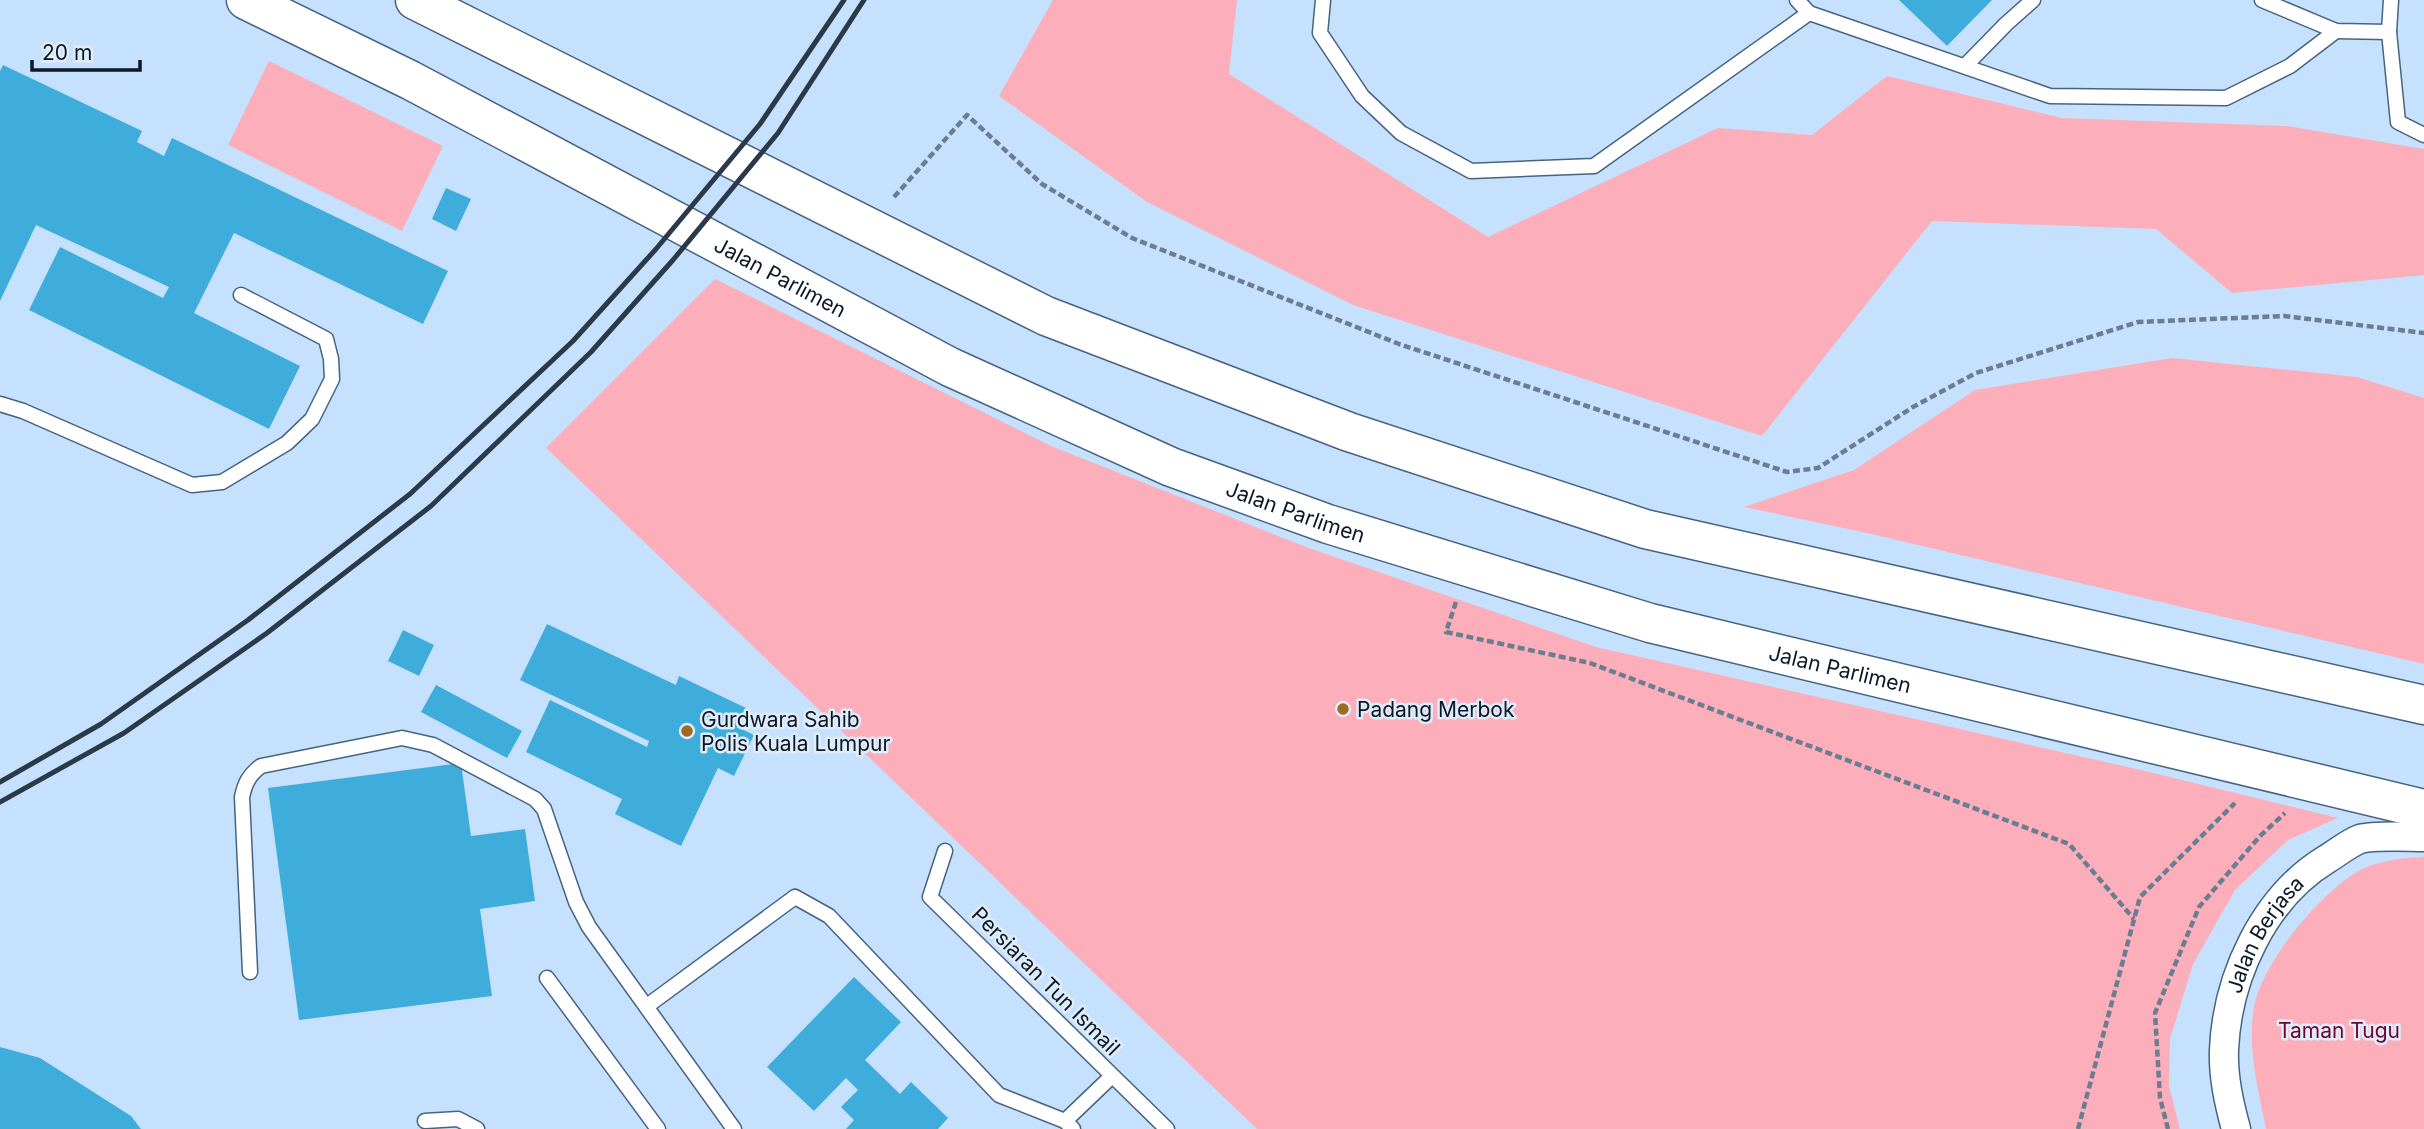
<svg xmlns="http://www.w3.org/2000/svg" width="2424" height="1129" font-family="Inter,sans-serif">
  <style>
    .green { fill: #fcafba }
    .building { fill: #3eaddb }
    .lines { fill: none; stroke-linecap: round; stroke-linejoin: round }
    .lane-casing { stroke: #466382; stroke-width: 17 }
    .street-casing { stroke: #466382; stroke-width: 31 }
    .secondary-casing { stroke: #466382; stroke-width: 41 }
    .path { stroke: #6a7d92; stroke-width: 4.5; stroke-dasharray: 7 3.5; stroke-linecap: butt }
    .lane { stroke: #fff; stroke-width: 14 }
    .street { stroke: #fff; stroke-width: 28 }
    .secondary { stroke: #fff; stroke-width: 38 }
    .rail { stroke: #2b3a49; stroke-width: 5 }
    .poi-dot { fill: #9f6a23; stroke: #dfedfb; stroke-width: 2.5 }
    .labels { text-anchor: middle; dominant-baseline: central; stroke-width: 5; stroke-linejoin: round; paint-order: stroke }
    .street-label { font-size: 21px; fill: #0c1825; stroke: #dfedfb }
    .poi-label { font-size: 21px; fill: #0c1825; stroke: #dfedfb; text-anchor: start }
    .park-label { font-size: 21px; fill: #75022c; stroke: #dfedfb }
  </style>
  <rect width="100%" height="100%" fill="#c6e1fd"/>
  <g class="green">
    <path d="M1053,0H1237L1229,74L1488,237L1718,128L1812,135L1887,76L2062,118L2287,126L2424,149V275L2232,293L2156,229L1932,221L1762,436L1353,305L1147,202L999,96Z"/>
    <path d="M269,61L443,146L402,231L228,145Z"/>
    <path d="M715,279L1051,446L1306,547L1596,647L2141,770L2338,818L2288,840L2235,890L2193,964L2170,1039L2169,1086L2180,1129H1257L546,448Z"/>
    <path d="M2172,358L2357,377L2424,398V664L1867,533L1744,507L1854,470L1975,390Z"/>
    <path d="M2424,857V1129H2266C2258,1089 2247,1047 2254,1007C2262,963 2316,899 2352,875C2373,861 2399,858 2424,857Z"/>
  </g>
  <g class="building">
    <path d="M1899,0H1992L1947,46Z"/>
    <path d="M3,65L142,131L137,142L164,156L172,138L448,271L423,324L234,233L194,313L300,366L269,429L29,310L60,247L163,298L169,287L36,225L0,301V71Z"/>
    <path d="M446,188L471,199L456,231L432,219Z"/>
    <path d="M547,624L676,685L679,676L746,708L737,727L754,735L734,776L718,768L681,846L615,814L622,799L526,752L550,700L647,747L649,741L520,680Z"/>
    <path d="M403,630L434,645L419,676L388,661Z"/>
    <path d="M436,685L522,731L507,758L421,712Z"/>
    <path d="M461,763L471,836L525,829L535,901L480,909L492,996L299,1020L268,788Z"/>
    <path d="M854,977L901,1022L865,1060L900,1094L911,1082L948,1118L938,1129H846L854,1120L841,1107L858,1090L846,1078L814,1111L767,1067Z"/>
    <path d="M0,1047L40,1058L131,1116L141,1129H0Z"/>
  </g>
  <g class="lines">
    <g class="lane-casing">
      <g id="lane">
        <path d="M1323,0L1320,33L1362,96L1401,133L1471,171L1594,166L1809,13L2050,96L2226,98L2290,66L2336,31"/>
        <path d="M1797,0L1809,13"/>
        <path d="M2262,0L2336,31L2389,32"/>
        <path d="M2391,0L2389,32L2398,122L2424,135"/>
        <path d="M1965,66L2006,24L2033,0"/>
        <path d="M0,404L23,411L192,485L222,482L287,443L312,419L332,379L331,359L326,339L241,295"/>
        <path d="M945,851L930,897L1167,1129"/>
        <path d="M250,972L242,797C245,783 249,775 261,766L402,738L433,745L535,799L544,809L576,902L589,927L734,1129"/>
        <path d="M547,978L658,1129"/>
        <path d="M647,1006L795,897L829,916L999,1095L1065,1121L1073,1129"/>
        <path d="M425,1121L458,1119L477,1129"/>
        <path d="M1065,1121L1112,1076"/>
      </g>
    </g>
    <g class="street-casing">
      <g id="street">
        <path id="s1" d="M2236,1129C2229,1103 2223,1077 2224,1050C2227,977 2264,897 2327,859C2337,853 2349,843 2360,839C2374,835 2408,837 2424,837"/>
      </g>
    </g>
    <g class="secondary-casing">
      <g id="secondary">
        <path id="s2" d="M246,0L410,80L950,367L1171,467L1328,524L1650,623L2424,809"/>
        <path d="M415,0L1046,316L1349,432L1645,529L2424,705"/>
      </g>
    </g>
    <g class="path">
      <path d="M894,197L967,115L1042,184L1132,238L1399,344L1787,472L1818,468L1913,407L1976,373L2138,322L2284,316L2424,333"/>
      <path d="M1456,602L1446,632L1590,663L2069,844L2134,919"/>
      <path d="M2078,1129L2140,897L2235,803"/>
      <path d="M2168,1129L2160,1098L2155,1013L2199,907L2260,836L2285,813"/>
    </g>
    <use href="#lane" class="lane"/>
    <use href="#street" class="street"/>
    <use href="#secondary" class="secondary"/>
    <g class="rail">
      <path d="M0,782L101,724L248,620L410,494L573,341L656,249L760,124L844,0"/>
      <path d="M0,802L124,733L267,633L431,506L591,352L673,260L778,133L864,0"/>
    </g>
  </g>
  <g class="poi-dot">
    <circle cx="1343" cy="709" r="7"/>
    <circle cx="687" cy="731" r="7"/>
  </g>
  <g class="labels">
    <g class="street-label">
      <text stroke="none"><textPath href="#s2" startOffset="602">Jalan Parlimen</textPath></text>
      <text stroke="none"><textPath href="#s2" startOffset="1169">Jalan Parlimen</textPath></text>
      <text stroke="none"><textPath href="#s2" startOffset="1736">Jalan Parlimen</textPath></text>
      <text stroke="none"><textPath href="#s1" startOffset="205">Jalan Berjasa</textPath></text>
      <text transform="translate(1046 981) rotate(45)">Persiaran Tun Ismail</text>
    </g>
    <g class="poi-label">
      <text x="1357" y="709">Padang Merbok</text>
      <text x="701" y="719">Gurdwara Sahib<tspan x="701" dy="24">Polis Kuala Lumpur</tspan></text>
    </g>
    <g class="park-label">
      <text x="2339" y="1030">Taman Tugu</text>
    </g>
  </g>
  <path d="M32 60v10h108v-10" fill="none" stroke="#0c1825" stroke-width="3.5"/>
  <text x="42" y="60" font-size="21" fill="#0c1825" stroke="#dfedfb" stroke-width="5" paint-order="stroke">20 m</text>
</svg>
